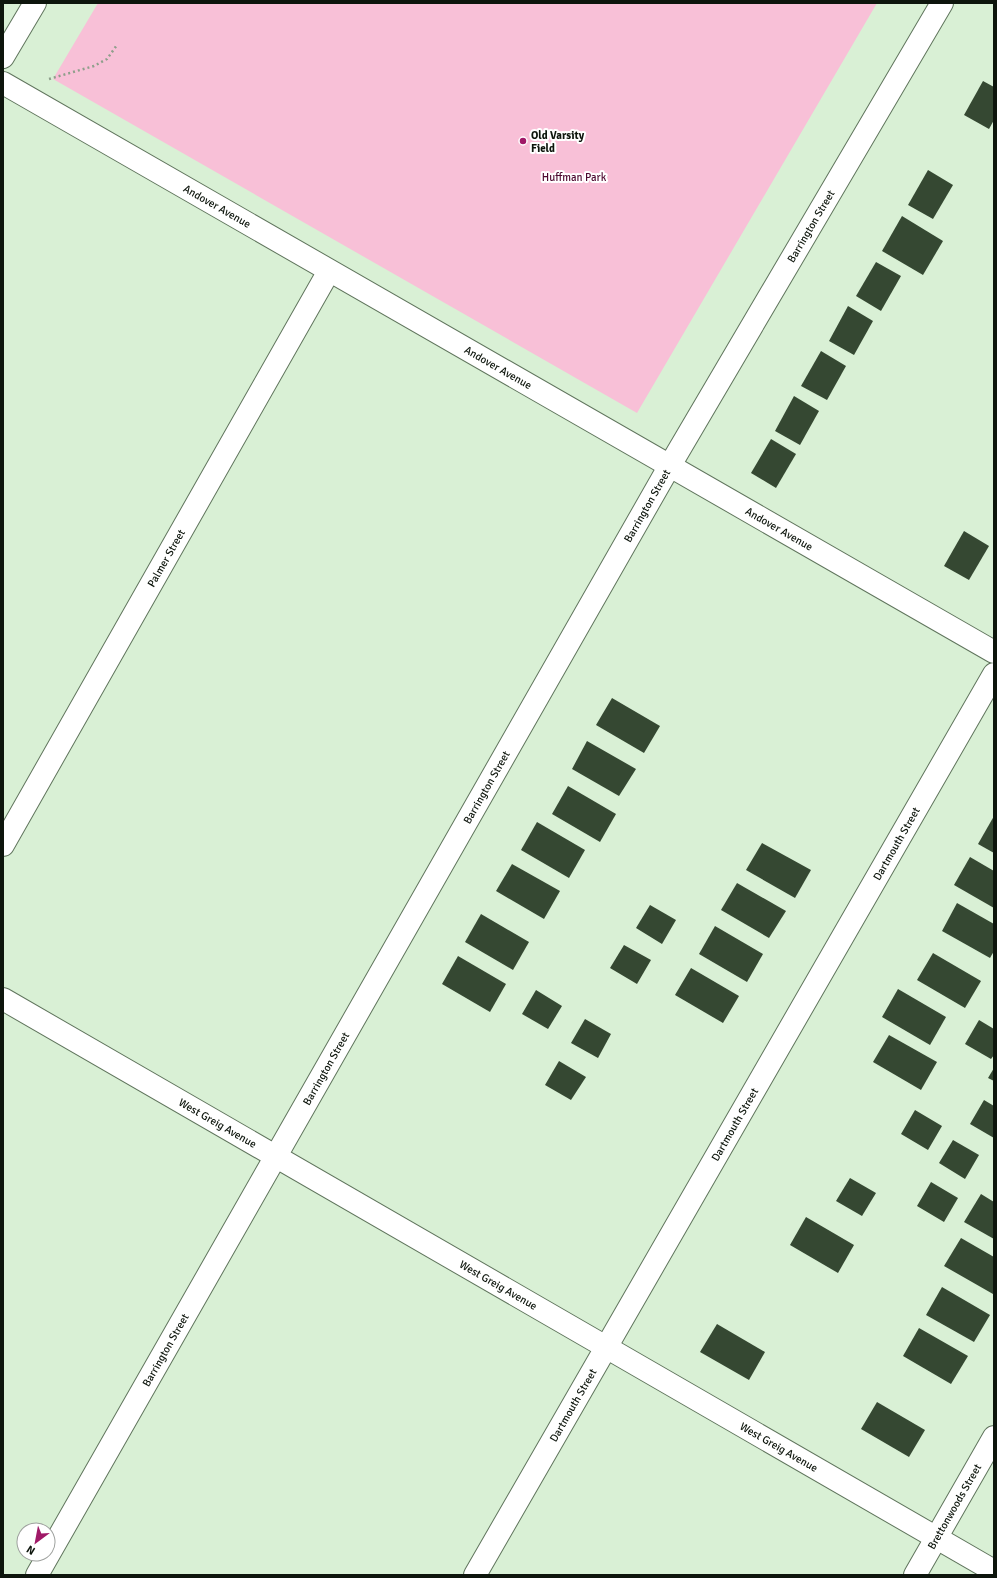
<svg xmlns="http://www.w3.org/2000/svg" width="997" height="1578" font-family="Signika,sans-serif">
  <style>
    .green { fill: #f8c0d7 }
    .building { fill: #354832 }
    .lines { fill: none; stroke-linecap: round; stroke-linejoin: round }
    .minor-casing { stroke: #60755d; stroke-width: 24 }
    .path { stroke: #8e9f8b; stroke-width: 2.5; stroke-dasharray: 2 3; stroke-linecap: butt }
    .minor { stroke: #fff; stroke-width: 22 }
    .poi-dot { fill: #a01967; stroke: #fff; stroke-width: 1.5 }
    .labels { text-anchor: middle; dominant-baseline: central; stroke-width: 4; stroke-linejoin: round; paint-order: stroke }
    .poi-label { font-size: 11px; font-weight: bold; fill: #0d150c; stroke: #fff; text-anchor: start }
    .park-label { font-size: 11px; fill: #4e0930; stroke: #fff }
    .street-label { font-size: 11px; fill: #0d150c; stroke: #fff }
  </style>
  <rect width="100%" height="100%" fill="#d9f0d5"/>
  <path class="green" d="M98,3H877L637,413L53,79Z"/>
  <g class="building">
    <path d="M983,81L994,87V120L989,129L964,115Z"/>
    <path d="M928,170L953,185L933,219L908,205Z"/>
    <path d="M902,216L943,241L923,275L882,251Z"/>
    <path d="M876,262L901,276L881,311L856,296Z"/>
    <path d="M848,306L873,321L854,355L829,341Z"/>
    <path d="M821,351L846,366L827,400L801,386Z"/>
    <path d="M794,396L819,411L800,445L775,431Z"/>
    <path d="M771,439L796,454L776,488L751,473Z"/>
    <path d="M964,531L989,546L969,580L944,566Z"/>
    <path d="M612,698L660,726L644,753L596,725Z"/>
    <path d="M587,741L636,769L619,796L572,769Z"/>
    <path d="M568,786L616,814L600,842L552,814Z"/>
    <path d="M994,816V853L978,844Z"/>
    <path d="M537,822L585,850L569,878L521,850Z"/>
    <path d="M762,843L811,870L795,898L746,870Z"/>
    <path d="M970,857L994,871V908L954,885Z"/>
    <path d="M512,864L560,891L544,919L496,891Z"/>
    <path d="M737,883L786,911L769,938L721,910Z"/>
    <path d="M957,903L994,924V951L990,958L942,931Z"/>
    <path d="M650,905L676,920L662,944L636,928Z"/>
    <path d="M481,914L529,942L513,970L465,942Z"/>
    <path d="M715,926L763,954L747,982L699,954Z"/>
    <path d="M624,945L651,960L637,984L610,968Z"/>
    <path d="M933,953L981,981L965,1008L917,980Z"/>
    <path d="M458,956L506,984L490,1012L442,984Z"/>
    <path d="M691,968L739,996L723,1023L675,995Z"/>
    <path d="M898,989L946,1017L930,1045L882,1017Z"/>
    <path d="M536,990L562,1006L548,1029L522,1014Z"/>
    <path d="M585,1019L611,1034L598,1058L571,1043Z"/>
    <path d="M979,1020L994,1029V1055L991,1059L965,1044Z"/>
    <path d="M889,1035L937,1062L921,1090L873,1062Z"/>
    <path d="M559,1061L586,1077L571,1100L545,1085Z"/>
    <path d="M994,1068V1081L988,1078Z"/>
    <path d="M984,1100L994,1106V1138L970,1124Z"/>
    <path d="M915,1110L942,1126L928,1150L901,1134Z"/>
    <path d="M953,1140L979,1155L965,1179L939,1163Z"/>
    <path d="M850,1178L876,1193L862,1216L836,1201Z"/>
    <path d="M931,1182L958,1198L944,1222L917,1206Z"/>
    <path d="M981,1194L994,1202V1239L964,1222Z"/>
    <path d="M806,1217L854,1245L838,1273L790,1245Z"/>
    <path d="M961,1238L994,1257V1291L993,1294L944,1266Z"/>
    <path d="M942,1287L990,1315L974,1342L926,1315Z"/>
    <path d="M717,1324L765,1352L749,1380L700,1352Z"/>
    <path d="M919,1328L968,1356L951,1384L903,1356Z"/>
    <path d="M877,1402L925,1430L909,1457L861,1429Z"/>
  </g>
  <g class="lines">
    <g class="minor-casing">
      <g id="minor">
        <path d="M3,57L35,3"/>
        <path id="s1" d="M3,83L994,652"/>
        <path id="s2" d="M3,845L329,271"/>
        <path id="s3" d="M3,999L994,1571"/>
        <path id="s4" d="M37,1575L669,467L942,3"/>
        <path id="s5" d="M475,1575L994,674"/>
        <path id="s6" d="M915,1575L994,1437"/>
      </g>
    </g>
    <path class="path" d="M49,79L94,66L107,59L117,45"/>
    <use href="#minor" class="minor"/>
  </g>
  <circle class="poi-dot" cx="523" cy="141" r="4"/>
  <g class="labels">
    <g class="poi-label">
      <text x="531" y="135">Old Varsity<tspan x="531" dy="13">Field</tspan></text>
    </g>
    <g class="park-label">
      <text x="574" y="177">Huffman Park</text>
    </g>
    <g class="street-label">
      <text stroke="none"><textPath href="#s1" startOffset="247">Andover Avenue</textPath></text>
      <text stroke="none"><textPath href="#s4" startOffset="1555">Barrington Street</textPath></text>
      <text stroke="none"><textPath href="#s1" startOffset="571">Andover Avenue</textPath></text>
      <text stroke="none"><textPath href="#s4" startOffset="1231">Barrington Street</textPath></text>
      <text stroke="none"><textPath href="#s1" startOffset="895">Andover Avenue</textPath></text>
      <text stroke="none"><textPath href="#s2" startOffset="330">Palmer Street</textPath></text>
      <text stroke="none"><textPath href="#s4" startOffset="907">Barrington Street</textPath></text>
      <text stroke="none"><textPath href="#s5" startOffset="844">Dartmouth Street</textPath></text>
      <text stroke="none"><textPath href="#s4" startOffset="583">Barrington Street</textPath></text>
      <text stroke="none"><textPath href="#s3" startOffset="248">West Greig Avenue</textPath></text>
      <text stroke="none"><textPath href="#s5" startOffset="520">Dartmouth Street</textPath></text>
      <text stroke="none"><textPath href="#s3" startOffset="572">West Greig Avenue</textPath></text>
      <text stroke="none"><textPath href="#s4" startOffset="259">Barrington Street</textPath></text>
      <text stroke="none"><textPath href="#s5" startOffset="196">Dartmouth Street</textPath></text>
      <text stroke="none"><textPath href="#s3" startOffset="896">West Greig Avenue</textPath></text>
      <text stroke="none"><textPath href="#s6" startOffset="79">Brettonwoods Street</textPath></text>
    </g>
  </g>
  <rect width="997" height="1578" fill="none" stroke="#0d150c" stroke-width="8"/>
  <g transform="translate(36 1542) rotate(212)"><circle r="19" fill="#ffffff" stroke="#9ea19e"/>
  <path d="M0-3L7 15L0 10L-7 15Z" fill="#a01967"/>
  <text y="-6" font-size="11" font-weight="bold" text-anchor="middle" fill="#0d150c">N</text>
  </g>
</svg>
